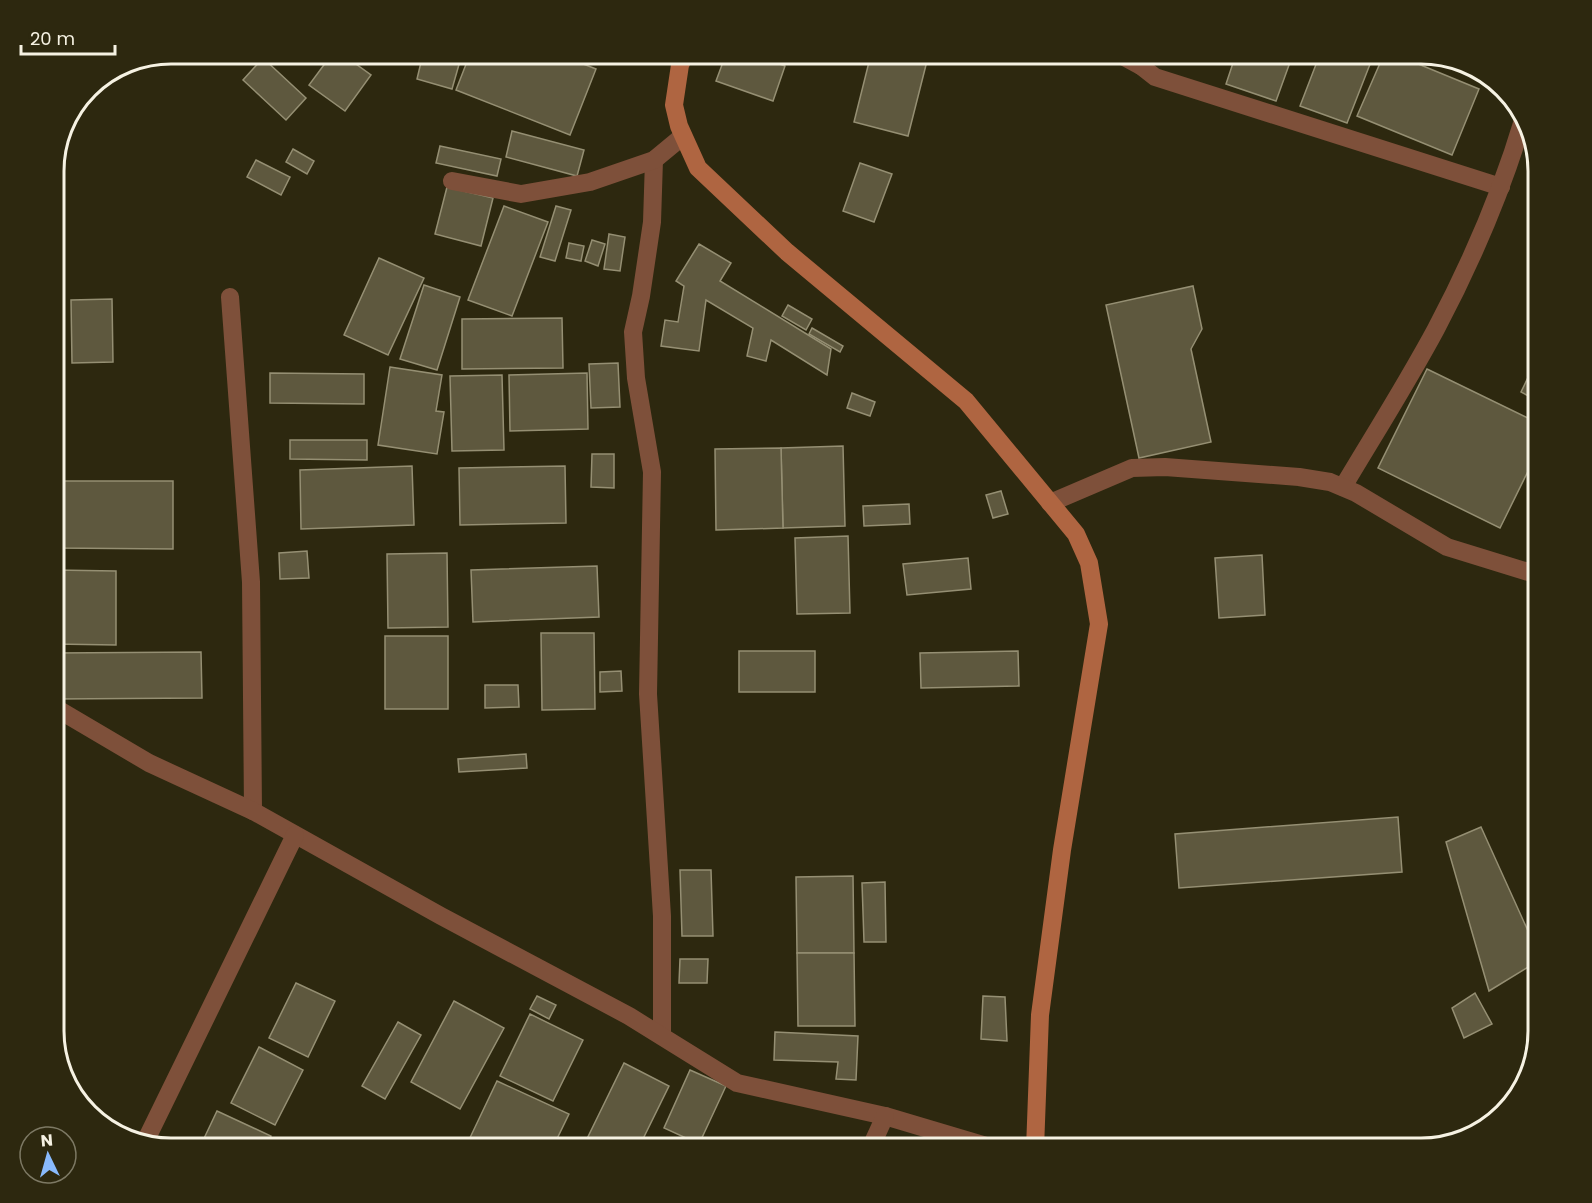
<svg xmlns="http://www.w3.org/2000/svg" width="1592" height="1203" font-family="Poppins,sans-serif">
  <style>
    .building { fill: #5e583e; stroke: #958f73; stroke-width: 1.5 }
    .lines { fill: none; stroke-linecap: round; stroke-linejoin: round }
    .street { stroke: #7e503a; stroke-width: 18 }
    .secondary { stroke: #af6541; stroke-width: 18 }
    .rim { fill: none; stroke: #f6f2e3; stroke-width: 3 }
  </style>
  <rect width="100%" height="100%" fill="#2d280f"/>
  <g class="building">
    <path d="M332,54H342L371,75L345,111L309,85Z"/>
    <path d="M423,54H462L452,89L417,79Z"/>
    <path d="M470,54H558L596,69L570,135L456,90Z"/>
    <path d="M726,54H752L785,66L773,101L716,81Z"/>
    <path d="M871,54H897L927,61L908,136L854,122Z"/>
    <path d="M1236,54H1293L1276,101L1226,84Z"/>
    <path d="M1320,54H1374L1347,123L1300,106Z"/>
    <path d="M1384,54H1394L1479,89L1452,155L1357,116Z"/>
    <path d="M263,58L306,98L286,120L243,80Z"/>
    <path d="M512,131L584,150L577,176L506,157Z"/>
    <path d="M440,146L501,159L497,176L436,163Z"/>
    <path d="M293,149L314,161L307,174L286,162Z"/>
    <path d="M256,160L290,177L281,195L247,177Z"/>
    <path d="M860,163L892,174L874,222L843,211Z"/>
    <path d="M447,187L493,198L481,246L435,234Z"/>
    <path d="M504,206L548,222L512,316L468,300Z"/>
    <path d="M556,206L571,210L555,261L540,257Z"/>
    <path d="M609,234L625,237L620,271L604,269Z"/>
    <path d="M592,240L605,244L598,266L585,261Z"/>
    <path d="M569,243L584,246L581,261L566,258Z"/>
    <path d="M699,244L731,263L720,281L831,349L827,375L771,340L766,361L747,356L753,328L706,300L699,351L661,346L665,320L678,322L684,286L676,281Z"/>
    <path d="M379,258L424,278L388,355L344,335Z"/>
    <path d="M424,285L460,297L437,370L400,359Z"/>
    <path d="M1193,286L1202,329L1191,349L1211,442L1139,458L1106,305Z"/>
    <path d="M112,299L113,362L72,363L71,300Z"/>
    <path d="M788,305L812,319L806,330L782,316Z"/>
    <path d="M562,318L563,368L462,369V319Z"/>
    <path d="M812,328L843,346L840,352L809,334Z"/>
    <path d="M1538,357V401L1521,392Z"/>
    <path d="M618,363L620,407L591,408L589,364Z"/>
    <path d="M390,367L442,375L436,411L444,412L437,454L378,445Z"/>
    <path d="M1427,369L1538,423V451L1500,528L1378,468Z"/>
    <path d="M270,373L364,374V404L270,403Z"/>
    <path d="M587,373L588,429L510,431L509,375Z"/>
    <path d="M502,375L504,450L452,451L450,376Z"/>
    <path d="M852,393L875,402L870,416L847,408Z"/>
    <path d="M290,440H367V460L290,459Z"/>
    <path d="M843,446L845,526L783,528L781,448Z"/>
    <path d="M781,448L783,528L716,530L715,449Z"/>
    <path d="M592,454H614V488L591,487Z"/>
    <path d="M412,466L414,525L301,529L300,470Z"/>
    <path d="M565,466L566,523L460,525L459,468Z"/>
    <path d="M55,481H173V549L55,548Z"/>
    <path d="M1001,491L1008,514L993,518L986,495Z"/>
    <path d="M909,504L910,524L864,526L863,506Z"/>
    <path d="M848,536L850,613L797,614L795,538Z"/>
    <path d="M307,551L309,578L280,579L279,553Z"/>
    <path d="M447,553L448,627L388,628L387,554Z"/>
    <path d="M1262,555L1265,615L1219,618L1215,558Z"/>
    <path d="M968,558L971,589L907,595L903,564Z"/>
    <path d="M597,566L599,617L473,622L471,570Z"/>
    <path d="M54,570L116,571V645L54,644Z"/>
    <path d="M541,633H594L595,709L542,710Z"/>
    <rect x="385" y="636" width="63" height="73"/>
    <rect x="739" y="651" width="76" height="41"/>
    <path d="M1018,651L1019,686L921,688L920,653Z"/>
    <path d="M201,652L202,698L56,699L55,653Z"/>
    <path d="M621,671L622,691L600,692V672Z"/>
    <path d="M485,685H518L519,707L485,708Z"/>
    <path d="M526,754L527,768L459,772L458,759Z"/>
    <path d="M1398,817L1402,872L1179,888L1175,834Z"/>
    <path d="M1481,827L1538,953V961L1489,991L1446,842Z"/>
    <path d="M680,870H711L713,936H682Z"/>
    <path d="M853,876L854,953H797L796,877Z"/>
    <path d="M885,882L886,942H864L862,883Z"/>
    <path d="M797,953H854L855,1026H798Z"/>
    <path d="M680,959H708L707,983H679Z"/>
    <path d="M296,983L335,1001L308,1057L269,1038Z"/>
    <path d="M1475,993L1492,1024L1464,1038L1452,1008Z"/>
    <path d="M537,996L556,1005L549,1019L530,1009Z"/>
    <path d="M983,996L1005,997L1007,1041L981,1039Z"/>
    <path d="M454,1001L504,1028L460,1109L411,1082Z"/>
    <path d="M530,1014L583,1040L553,1101L500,1076Z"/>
    <path d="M398,1022L421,1035L385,1099L362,1086Z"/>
    <path d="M775,1032L858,1036L856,1080L836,1079L838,1062L774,1060Z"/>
    <path d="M259,1047L303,1070L275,1125L231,1103Z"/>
    <path d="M624,1063L669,1086L638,1149H582Z"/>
    <path d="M690,1070L726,1086L699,1144L664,1128Z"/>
    <path d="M497,1081L569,1114L552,1149H479L467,1144Z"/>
    <path d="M217,1111L271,1136L265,1149H199Z"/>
    <path d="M674,1139L693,1149H670Z"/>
  </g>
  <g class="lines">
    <g class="street">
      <path d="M1119,54L1141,66"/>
      <path d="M1140,54L1141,66L1155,77L1501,187"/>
      <path d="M654,160L652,222L641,296L633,332L636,378L652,472L648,694L662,916V1035"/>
      <path d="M452,181L521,194L590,182L654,160L683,136"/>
      <path d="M230,297L251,582L253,811"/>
      <path d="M1343,487C1374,435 1407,383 1436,329C1472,261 1502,191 1524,117"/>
      <path d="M1050,503L1132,468L1165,467L1299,477L1330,482L1356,493L1447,547L1538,575"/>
      <path d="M54,707L149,763L253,811L441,916L629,1016L737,1083L885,1116L996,1149"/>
      <path d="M146,1140L295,835"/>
      <path d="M870,1149L885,1116"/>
    </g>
    <path class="secondary" d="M685,54L680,65L674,105L679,126L698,168L787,252L966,401L1076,534L1089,563L1099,624L1062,850L1040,1015L1035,1149"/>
  </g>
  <path d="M0 0H1592V1203H0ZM171 64H1421A107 107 0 0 1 1528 171V1031A107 107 0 0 1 1421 1138H171A107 107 0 0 1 64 1031V171A107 107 0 0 1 171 64Z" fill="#2d280f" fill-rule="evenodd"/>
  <path class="rim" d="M171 64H1421A107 107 0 0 1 1528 171V1031A107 107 0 0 1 1421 1138H171A107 107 0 0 1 64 1031V171A107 107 0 0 1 171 64Z"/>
  <g transform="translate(48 1155) rotate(355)"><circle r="28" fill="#2d280f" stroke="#7d7964" stroke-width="1.5"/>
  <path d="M0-4.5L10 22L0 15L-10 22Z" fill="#89bafc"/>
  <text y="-9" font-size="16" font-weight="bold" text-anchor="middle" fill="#f6f2e3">N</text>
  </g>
  <path d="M21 45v9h94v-9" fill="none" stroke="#f6f2e3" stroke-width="3"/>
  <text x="30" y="45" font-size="18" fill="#f6f2e3" stroke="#2d280f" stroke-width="4.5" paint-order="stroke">20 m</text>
</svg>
